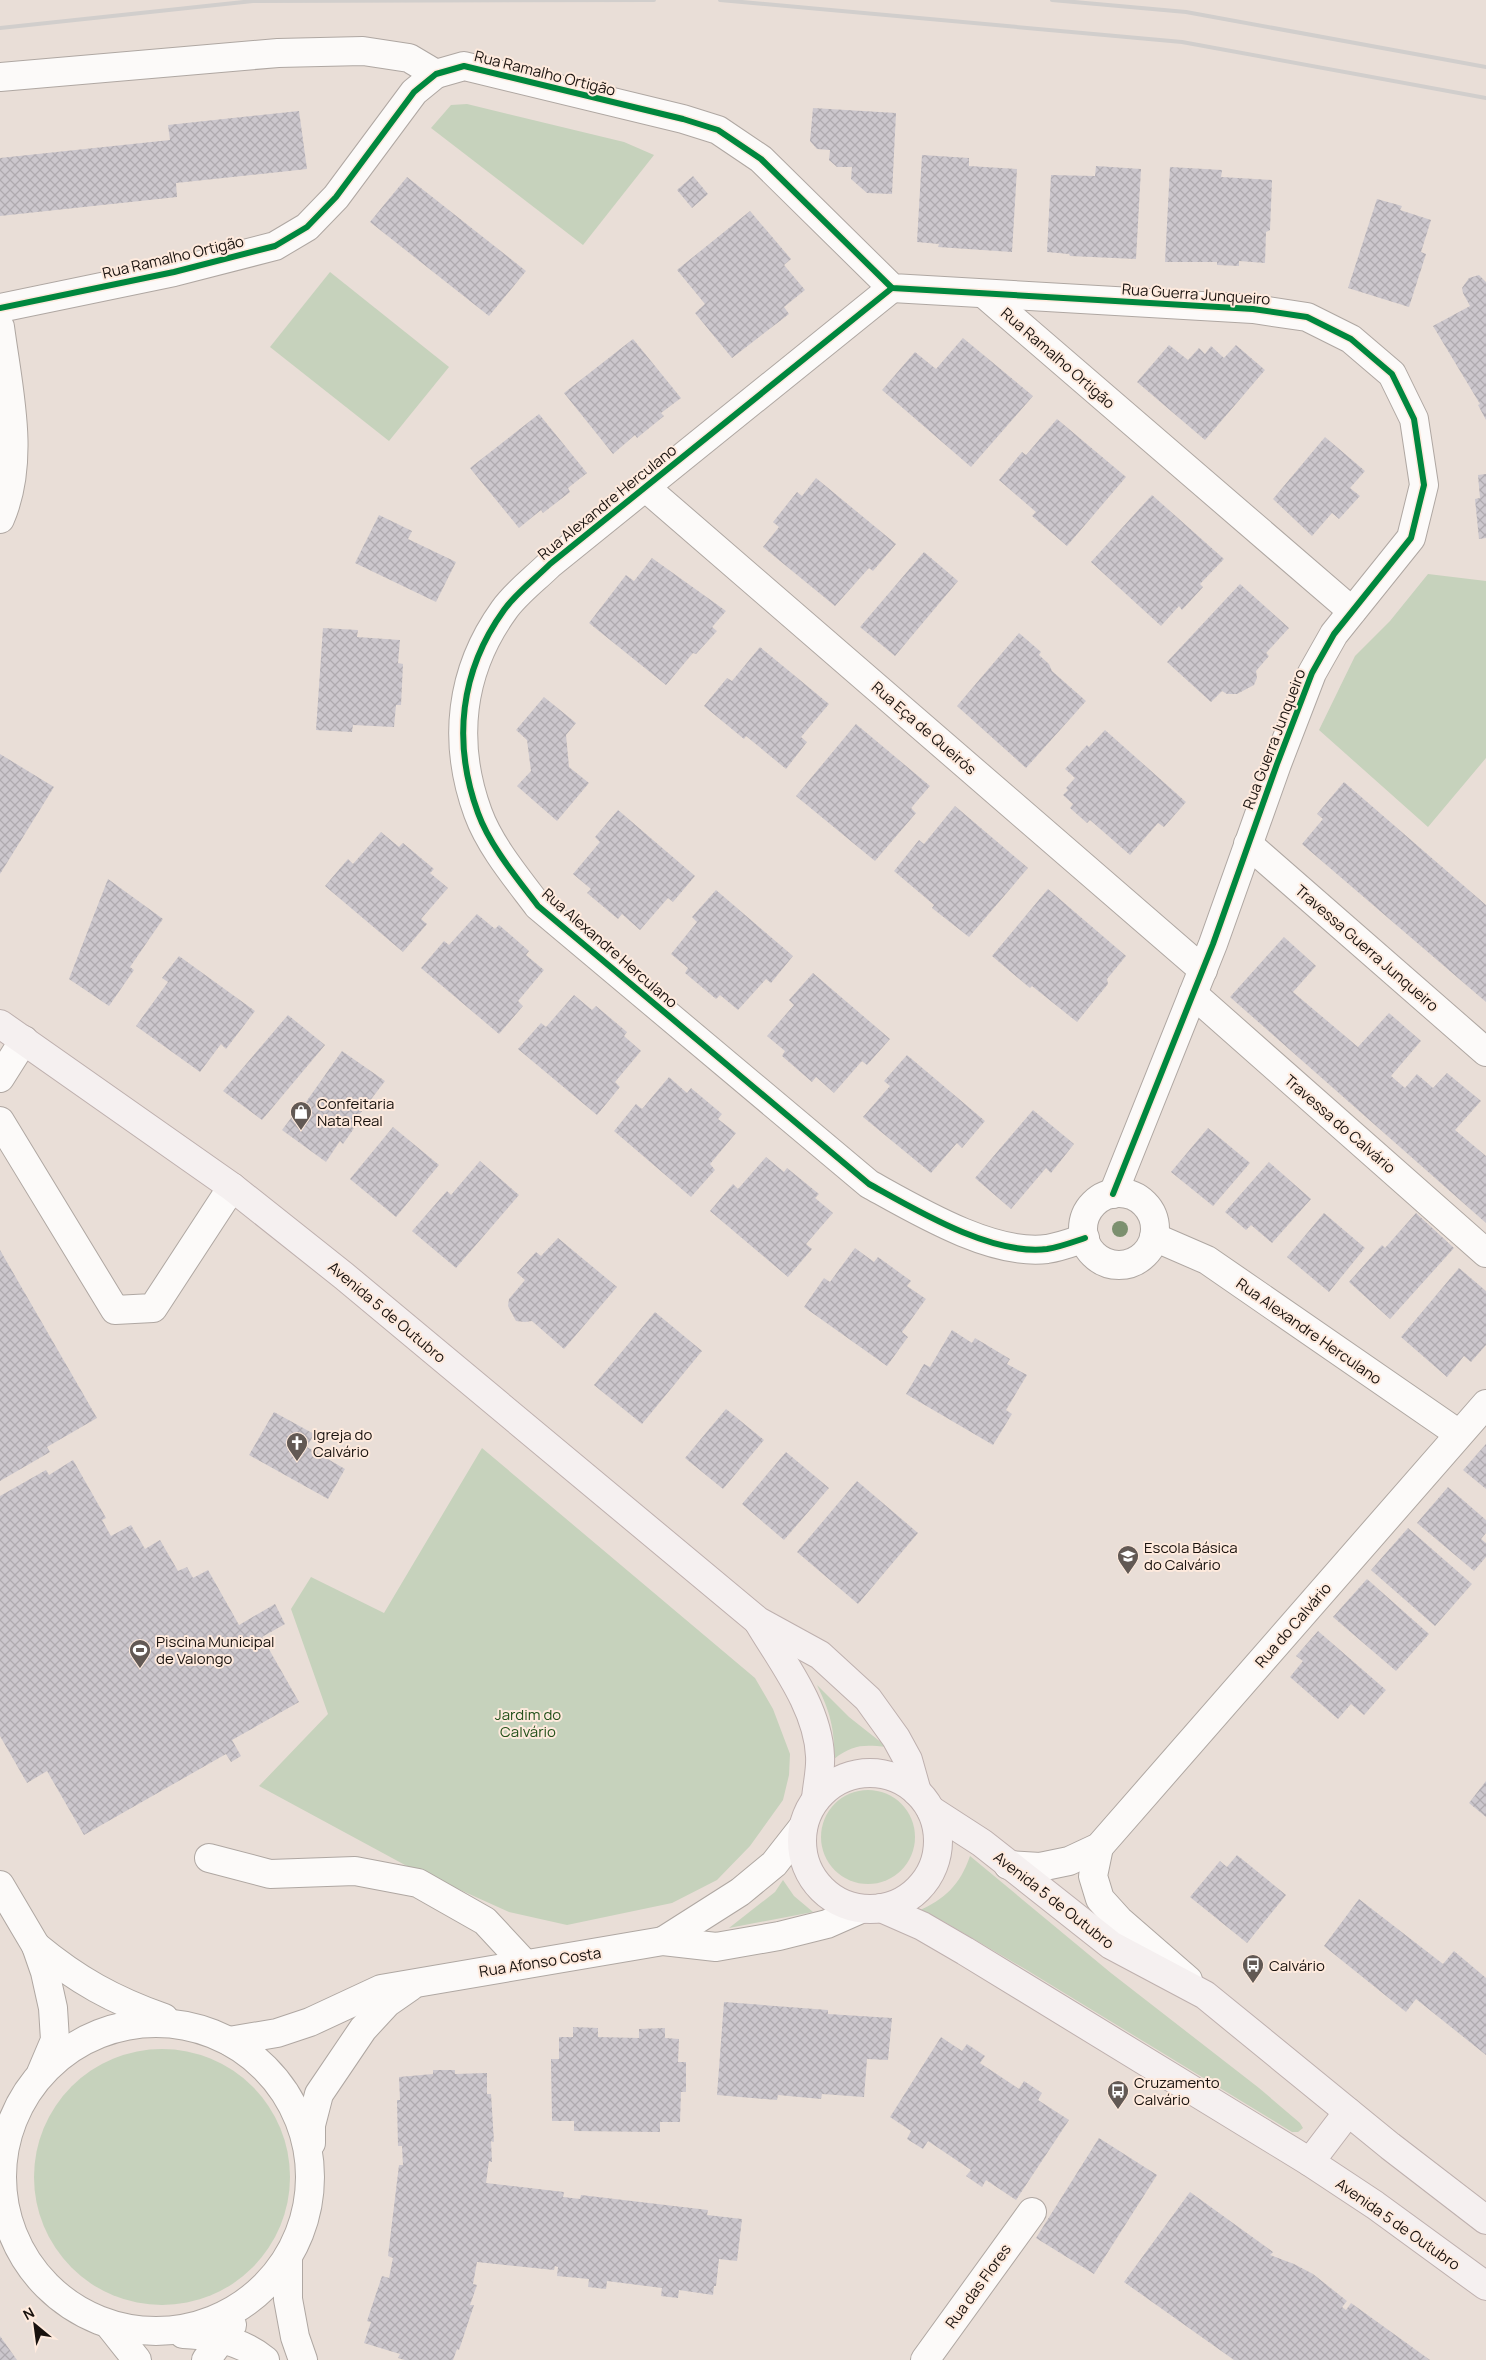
<svg xmlns="http://www.w3.org/2000/svg" width="1486" height="2360" font-family="Manrope,sans-serif">
  <style>
    .green { fill: #c6d2bc }
    .building { fill: url(#building-cross-hatch) }
    .lines { fill: none; stroke-linecap: round; stroke-linejoin: round }
    .minor-casing { stroke: #afa7a2; stroke-width: 30 }
    .major-casing { stroke: #beb0ae; stroke-width: 30 }
    .minor { stroke: #fcfaf9; stroke-width: 28 }
    .major { stroke: #f5f0f0; stroke-width: 28 }
    .rail { stroke: #d1cecc; stroke-width: 4 }
    .cycleway-casing { stroke: #feeadd; stroke-width: 9 }
    .cycleway { stroke: #00873e; stroke-width: 6 }
    .tree { fill: #7c906f }
    .labels { text-anchor: middle; dominant-baseline: central; stroke-width: 4; stroke-linejoin: round; paint-order: stroke }
    .street-label { font-size: 15px; fill: #19120e; stroke: #feeadd }
    .poi-label { font-size: 15px; fill: #19120e; stroke: #feeadd; text-anchor: start }
    .park-label { font-size: 15px; fill: #23511a; stroke: #feeadd }
  </style>
  <defs>
    <pattern id="building-cross-hatch" width="8" height="8" patternUnits="userSpaceOnUse" patternTransform="scale(1.25)"><rect width="8" height="8" fill="#ccc7cd"/><path d="M0 0l8 8M0 8l8-8" fill="none" stroke="#afaaaf"/></pattern>
  </defs>
  <rect width="100%" height="100%" fill="#e9ded7"/>
  <g class="green">
    <path d="M467,104L624,142L654,155L583,245L431,128L451,105Z"/>
    <path d="M330,272L449,367L389,441L270,347Z"/>
    <path d="M1428,574L1486,581V758L1428,827L1319,730L1355,656L1390,621Z"/>
    <path d="M482,1448L755,1678L773,1709L790,1754L789,1775L783,1800L750,1846L717,1880L672,1903L567,1925L509,1912L405,1865L259,1786L328,1714L291,1609L311,1577L384,1613Z"/>
    <path d="M817,1685L849,1717L887,1747C863,1745 854,1744 834,1759C835,1729 830,1712 817,1685Z"/>
    <circle cx="868" cy="1837" r="47"/>
    <path d="M970,1856L1111,1973L1259,2088L1300,2123L1303,2128L1298,2132H1292L1025,1969L943,1921L918,1911C945,1899 960,1885 970,1856Z"/>
    <path d="M783,1880L794,1896L813,1912L729,1928L775,1892Z"/>
    <circle cx="162" cy="2177" r="128"/>
  </g>
  <g class="building">
    <path d="M813,108L896,113L892,194L867,193L851,179L852,167H837L829,160L830,150L817,149L810,141Z"/>
    <path d="M299,111L307,169L176,183L177,197L0,216V158L170,140L168,125Z"/>
    <path d="M922,155L969,158V166L1017,169L1012,252L938,247L939,244L917,242Z"/>
    <path d="M1096,166L1141,169L1136,259L1070,256L1069,254L1047,252L1051,175L1095,176Z"/>
    <path d="M1170,167L1222,170L1221,177L1272,180L1270,230L1266,232L1265,263L1239,261V266L1217,265V262H1165Z"/>
    <path d="M693,176L708,194L692,208L677,190Z"/>
    <path d="M407,177L526,271L489,316L370,222Z"/>
    <path d="M1377,199L1402,206L1400,210L1431,220L1421,252L1426,254L1409,307L1348,288Z"/>
    <path d="M750,211L791,259L784,265L805,290L784,307L789,314L732,358L695,313L705,304L677,270Z"/>
    <path d="M1479,275L1486,282V420L1478,405L1480,404L1433,326L1470,306L1463,293L1462,288L1469,278Z"/>
    <path d="M963,338L1033,396L971,467L882,390L915,352L936,369Z"/>
    <path d="M633,339L681,398L661,413L664,416L637,438L635,435L613,454L564,393Z"/>
    <path d="M1169,345L1188,360L1199,348L1205,354L1211,346L1224,358L1236,345L1265,370L1205,440L1137,382Z"/>
    <path d="M539,414L587,473L568,488L570,492L543,513L541,510L519,528L470,468Z"/>
    <path d="M1057,419L1126,477L1067,546L1032,516L1036,512L999,480L1022,452L1026,455Z"/>
    <path d="M1325,437L1365,471L1350,488L1360,496L1339,519L1332,513L1312,536L1273,499Z"/>
    <path d="M1486,474V538L1479,539L1475,499L1480,498L1478,475Z"/>
    <path d="M816,478L896,544L873,571L869,568L835,606L763,547L779,527L773,522L797,492L802,496Z"/>
    <path d="M1152,495L1224,559L1200,584L1203,587L1182,610L1179,606L1161,626L1091,562Z"/>
    <path d="M379,515L412,531L408,539L456,562L436,602L355,563Z"/>
    <path d="M924,552L958,581L895,656L860,627Z"/>
    <path d="M652,558L726,611L712,627L717,631L696,654L693,653L666,685L589,623L626,575L634,581Z"/>
    <path d="M1240,584L1289,628L1266,653L1269,656L1256,671L1257,678L1254,685L1237,694H1227L1222,691L1211,702L1167,662Z"/>
    <path d="M323,628L358,630L357,637L400,640L398,663L403,664L401,705H396L394,727L353,725L352,732L316,730Z"/>
    <path d="M1019,633L1041,652L1039,655L1049,664L1052,671L1086,701L1026,768L957,706Z"/>
    <path d="M760,647L829,704L801,737L807,742L786,769L746,736L744,739L704,706L727,678L732,681Z"/>
    <path d="M544,697L576,723L566,735L569,767L589,783L557,821L517,786L531,771L527,740L516,730Z"/>
    <path d="M856,724L930,786L911,808L916,813L875,861L796,796Z"/>
    <path d="M1105,730L1186,802L1164,827L1158,823L1130,855L1090,820L1087,823L1070,808L1073,804L1063,795L1068,790L1066,788L1075,778L1065,769L1087,745L1089,747Z"/>
    <path d="M0,754L54,787L0,874Z"/>
    <path d="M1344,782L1486,905V1002L1302,844L1323,819L1317,814Z"/>
    <path d="M955,806L1028,868L969,937L932,908L934,905L894,871L919,840L924,844Z"/>
    <path d="M618,810L695,876L673,902L668,898L640,930L622,914L618,919L587,893L591,889L573,874L600,842L595,837Z"/>
    <path d="M381,832L399,847L403,843L434,869L430,873L448,888L421,919L427,924L403,952L325,886L348,859L353,864Z"/>
    <path d="M108,879L163,919L130,967L134,970L109,1006L69,979Z"/>
    <path d="M1048,889L1126,956L1107,979L1108,984L1077,1022L1032,986L1030,988L992,956Z"/>
    <path d="M716,890L793,956L771,983L766,979L738,1010L720,995L716,999L685,973L688,968L671,954L697,922L692,917Z"/>
    <path d="M477,914L495,929L499,925L529,951L526,955L544,970L518,1001L523,1006L499,1034L421,968L444,941L449,945Z"/>
    <path d="M1284,937L1316,966L1293,992L1358,1047L1389,1013L1421,1041L1391,1076L1405,1088L1417,1074L1433,1088L1447,1073L1481,1101L1455,1130L1486,1156V1223L1230,997Z"/>
    <path d="M179,956L255,1011L226,1049L221,1044L200,1072L136,1026L168,982L162,978Z"/>
    <path d="M813,973L890,1039L867,1065L862,1061L834,1093L816,1077L812,1082L782,1056L785,1051L767,1036L794,1005L789,1000Z"/>
    <path d="M574,995L592,1010L596,1006L627,1032L624,1036L641,1051L615,1082L620,1087L597,1115L518,1049L541,1023L546,1027Z"/>
    <path d="M288,1015L325,1045L262,1120L223,1091Z"/>
    <path d="M342,1051L385,1081L359,1115L362,1117L343,1144L340,1141L326,1162L282,1130L304,1101L306,1102Z"/>
    <path d="M907,1055L985,1121L962,1148L957,1143L931,1173L863,1117L890,1086L884,1081Z"/>
    <path d="M669,1077L687,1093L691,1088L722,1114L718,1119L736,1133L710,1164L715,1170L691,1197L614,1131L636,1104L642,1109Z"/>
    <path d="M1033,1110L1074,1144L1051,1173L1046,1168L1011,1209L975,1178Z"/>
    <path d="M393,1127L439,1165L396,1217L350,1179Z"/>
    <path d="M1208,1128L1250,1163L1213,1206L1171,1172Z"/>
    <path d="M766,1157L784,1172L787,1168L819,1194L815,1198L833,1213L806,1244L812,1249L788,1277L710,1211L733,1184L738,1189Z"/>
    <path d="M480,1161L519,1195L456,1268L412,1231L447,1191L451,1195Z"/>
    <path d="M1269,1162L1311,1199L1272,1243L1251,1225L1246,1230L1225,1212Z"/>
    <path d="M1324,1213L1365,1248L1329,1292L1287,1257Z"/>
    <path d="M1416,1213L1454,1248L1390,1319L1349,1282L1382,1245L1385,1248Z"/>
    <path d="M558,1238L617,1287L564,1349L532,1321L525,1322L516,1321L508,1306L509,1299L525,1280L517,1273L536,1252L541,1256Z"/>
    <path d="M855,1248L874,1262L878,1257L911,1281L907,1286L926,1299L902,1332L908,1337L887,1366L804,1307L824,1278L830,1282Z"/>
    <path d="M0,1250L97,1418L47,1447L50,1452L0,1481Z"/>
    <path d="M1459,1268L1486,1291V1345L1471,1362L1464,1356L1447,1377L1401,1337Z"/>
    <path d="M655,1312L702,1351L642,1424L594,1385Z"/>
    <path d="M952,1330L972,1343L975,1338L1010,1359L1007,1364L1027,1375L1006,1410L1012,1414L993,1445L906,1394L924,1364L930,1367Z"/>
    <path d="M726,1409L764,1440L723,1489L685,1458Z"/>
    <path d="M274,1412L314,1434L307,1447L345,1469L328,1499L249,1455Z"/>
    <path d="M1486,1444V1489L1463,1470Z"/>
    <path d="M786,1452L829,1488L784,1540L742,1504Z"/>
    <path d="M73,1460L106,1518L102,1520L111,1536L131,1525L145,1549L160,1540L178,1571L187,1567L193,1578L208,1570L239,1625L275,1604L285,1624L262,1637L299,1702L232,1740L241,1756L231,1762L226,1754L84,1835L47,1771L27,1783L0,1736V1496L46,1470L49,1475Z"/>
    <path d="M857,1481L918,1533L858,1604L797,1552Z"/>
    <path d="M1448,1487L1486,1520V1533L1481,1539L1486,1543V1557L1474,1571L1417,1523Z"/>
    <path d="M1408,1528L1472,1584L1435,1626L1371,1570Z"/>
    <path d="M1367,1579L1429,1634L1396,1671L1333,1617Z"/>
    <path d="M1318,1631L1386,1690L1364,1715L1351,1704L1338,1719L1290,1677L1303,1661L1296,1656Z"/>
    <path d="M1486,1781V1817L1469,1803Z"/>
    <path d="M1237,1855L1286,1895L1247,1943L1190,1897L1220,1861L1227,1867Z"/>
    <path d="M1359,1899L1443,1964L1454,1951L1486,1978V2055L1416,1999L1406,2012L1324,1946Z"/>
    <path d="M724,2002L828,2010V2014L892,2018L888,2060L867,2059L864,2097L822,2094L821,2099L778,2095L777,2100L717,2095Z"/>
    <path d="M573,2027L598,2028V2037L639,2038V2029L665,2028V2038L679,2039L678,2062H686V2092H681L680,2122H660V2132L574,2131V2121H552L551,2059H559V2037H573Z"/>
    <path d="M941,2037L962,2051L967,2044L985,2056L980,2063L1019,2089L1024,2081L1042,2093L1038,2100L1069,2120L1016,2200L986,2180L982,2187L966,2176L971,2170L928,2141L923,2149L907,2139L911,2131L890,2117Z"/>
    <path d="M433,2070H455V2074L487,2073V2094H491L494,2142L491,2141L492,2162L489,2161L486,2183L564,2192L563,2197L580,2199L581,2195L708,2210L707,2215L742,2219L737,2261L719,2259L716,2286H714L713,2295L679,2290L678,2298L661,2296L662,2288L607,2281L606,2289L588,2287L589,2279L557,2276L558,2267L555,2266L554,2270L477,2262L473,2284L477,2285L470,2305H474L459,2350L457,2349L453,2360H405L398,2358L400,2354L364,2343L371,2322L367,2321L382,2276L389,2278L393,2258L388,2256L399,2165H403L402,2146H398L397,2100H400L399,2077L433,2074Z"/>
    <path d="M1099,2138L1157,2175L1094,2274L1036,2238Z"/>
    <path d="M1190,2192L1273,2252L1270,2255L1294,2264L1313,2274L1347,2301L1342,2307L1346,2310L1351,2303L1430,2360H1234L1124,2282Z"/>
    <path d="M0,2336L17,2360H0Z"/>
  </g>
  <g class="lines">
    <g class="minor-casing">
      <g id="minor">
        <path d="M0,77L278,53L363,51L409,58L436,74"/>
        <path d="M892,288L550,564C535,579 516,593 504,610C460,671 452,742 478,813C490,846 517,878 538,906L869,1184C916,1210 992,1256 1047,1249C1060,1247 1073,1242 1085,1238"/>
        <path d="M984,294L1352,611"/>
        <path d="M0,308L174,272L275,246L307,227L336,197L414,92L436,74L464,66L683,119L718,130L761,159L892,288L1253,309L1307,317L1351,339L1392,374L1414,419L1424,485L1411,538L1334,634L1312,673L1277,764L1213,944L1113,1194"/>
        <path d="M0,327C8,388 26,460 0,519"/>
        <path d="M645,487L1203,970"/>
        <path d="M1248,844L1486,1052"/>
        <path d="M1193,994L1486,1253"/>
        <path d="M0,1078L24,1040"/>
        <path d="M0,1121L115,1310L153,1308L232,1187"/>
        <circle cx="1119" cy="1229" r="36"/>
        <path d="M1154,1237L1207,1260L1459,1434"/>
        <path d="M1099,1847L1093,1876L1100,1899L1119,1920L1188,1980"/>
        <path d="M209,1858L270,1874L355,1871L418,1883L485,1921L525,1964"/>
        <path d="M1008,1865L1040,1867L1069,1861L1099,1847L1486,1404"/>
        <path d="M0,1885L36,1946L45,1972L53,2008L55,2040L41,2073"/>
        <path d="M663,1941L740,1892L774,1864L803,1827"/>
        <path d="M36,1946C77,1980 113,2000 164,2018"/>
        <circle cx="156" cy="2177" r="154"/>
        <path d="M229,2041L277,2033L310,2022L381,1989L663,1941L716,1947L779,1936L827,1924L861,1909"/>
        <path d="M311,2143V2125L319,2094L363,2029L387,2003L410,1987"/>
        <path d="M288,2259V2299L295,2337L303,2360"/>
        <path d="M110,2326L137,2360"/>
        <path d="M183,2334C213,2335 242,2341 265,2360"/>
        <path d="M206,2360L232,2325"/>
        <path d="M925,2360L1032,2212"/>
      </g>
    </g>
    <g class="major-casing">
      <g id="major">
        <path d="M0,1024L232,1187L344,1276L758,1621L820,1655L868,1699L896,1738L908,1760L917,1792"/>
        <path d="M759,1623C783,1663 818,1708 820,1756C821,1770 817,1785 816,1799"/>
        <circle cx="870" cy="1841" r="68"/>
        <path d="M931,1810L982,1843L1111,1945L1205,1995L1390,2146L1486,2220"/>
        <path d="M881,1908L922,1926L965,1951L1310,2162L1375,2205L1486,2286"/>
        <path d="M1310,2162L1348,2112"/>
      </g>
    </g>
    <use href="#minor" class="minor"/>
    <use href="#major" class="major"/>
    <g class="rail">
      <path d="M720,0L1182,42L1486,98"/>
      <path d="M1052,0L1186,12L1486,67"/>
      <path d="M0,28L253,1L654,0"/>
    </g>
    <g class="cycleway-casing">
      <g id="cycleway">
        <path d="M892,288L550,564C535,579 516,593 504,610C460,671 452,742 478,813C490,846 517,878 538,906L869,1184C916,1210 992,1256 1047,1249C1060,1247 1073,1242 1085,1238"/>
        <path d="M0,308L174,272L275,246L307,227L336,197L414,92L436,74L464,66L683,119L718,130L761,159L892,288L1253,309L1307,317L1351,339L1392,374L1414,419L1424,485L1411,538L1334,634L1312,673L1277,764L1213,944L1113,1194"/>
      </g>
    </g>
    <use href="#cycleway" class="cycleway"/>
  </g>
  <circle class="tree" cx="1120" cy="1229" r="8"/>
  <defs>
    <g id="shop-pin" transform="scale(1.125)"><path d="M0 17L-7.5 6A9.5 9.5 0 1 1 7.5 6Z" fill="#625954" stroke="#feeadd"/><path d="M-5-2.5h2.3a2.7 3.5 0 0 1 5.4 0H5L5.5 6h-11ZM-1.5-2.5h3a1.5 2.3 0 0 0-3 0Z" fill="#fff"/></g>
    <g id="church-pin" transform="scale(1.125)"><path d="M0 17L-7.5 6A9.5 9.5 0 1 1 7.5 6Z" fill="#625954" stroke="#feeadd"/><path d="M-1.2-6h2.4v3.5h3.3v2.4h-3.3V6h-2.4V-.1h-3.3v-2.4h3.3Z" fill="#fff"/></g>
    <g id="school-pin" transform="scale(1.125)"><path d="M0 17L-7.5 6A9.5 9.5 0 1 1 7.5 6Z" fill="#625954" stroke="#feeadd"/><path d="M0-5L7-2L0 1L-7-2ZM-4 1L0 2.5L4 1V4Q0 6-4 4Z" fill="#fff"/></g>
    <g id="stadium-pin" transform="scale(1.125)"><path d="M0 17L-7.5 6A9.5 9.5 0 1 1 7.5 6Z" fill="#625954" stroke="#feeadd"/><path d="M0-5a6.5 5 0 1 0 0 10a6.5 5 0 1 0 0-10ZM-3.5-1.8h7v3.6h-7Z" fill="#fff"/></g>
    <g id="bus-pin" transform="scale(1.125)"><path d="M0 17L-7.5 6A9.5 9.5 0 1 1 7.5 6Z" fill="#625954" stroke="#feeadd"/><path d="M-5-6H5V4H4V6H2V4H-2V6H-4V4H-5ZM-3.5-4V0h7V-4ZM-3.5 1.2v1.5H-2V1.2ZM2 1.2v1.5H3.5V1.2Z" fill="#fff"/></g>
  </defs>
  <g fill-rule="evenodd">
    <use href="#shop-pin" x="301" y="1112"/>
    <use href="#church-pin" x="297" y="1443"/>
    <use href="#school-pin" x="1128" y="1556"/>
    <use href="#stadium-pin" x="140" y="1650"/>
    <use href="#bus-pin" x="1253" y="1965"/>
    <use href="#bus-pin" x="1118" y="2091"/>
  </g>
  <g class="labels">
    <g class="street-label">
      <text transform="translate(545 73) rotate(14)">Rua Ramalho Ortigão</text>
      <text transform="translate(173 257) rotate(-13)">Rua Ramalho Ortigão</text>
      <text transform="translate(1196 294) rotate(4)">Rua Guerra Junqueiro</text>
      <text transform="translate(1058 358) rotate(41)">Rua Ramalho Ortigão</text>
      <text transform="translate(607 502) rotate(-39)">Rua Alexandre Herculano</text>
      <text transform="translate(924 728) rotate(41)">Rua Eça de Queirós</text>
      <text transform="translate(1274 739) rotate(-69)">Rua Guerra Junqueiro</text>
      <text transform="translate(610 948) rotate(41)">Rua Alexandre Herculano</text>
      <text transform="translate(1367 948) rotate(41)">Travessa Guerra Junqueiro</text>
      <text transform="translate(1340 1124) rotate(41)">Travessa do Calvário</text>
      <text transform="translate(387 1312) rotate(40)">Avenida 5 de Outubro</text>
      <text transform="translate(1309 1331) rotate(35)">Rua Alexandre Herculano</text>
      <text transform="translate(1293 1625) rotate(-49)">Rua do Calvário</text>
      <text transform="translate(1054 1900) rotate(38)">Avenida 5 de Outubro</text>
      <text transform="translate(540 1962) rotate(-9)">Rua Afonso Costa</text>
      <text transform="translate(1398 2224) rotate(35)">Avenida 5 de Outubro</text>
      <text transform="translate(978 2286) rotate(-54)">Rua das Flores</text>
    </g>
    <g class="poi-label">
      <text x="317" y="1103">Confeitaria<tspan x="317" dy="17">Nata Real</tspan></text>
      <text x="313" y="1434">Igreja do<tspan x="313" dy="17">Calvário</tspan></text>
      <text x="1144" y="1547">Escola Básica<tspan x="1144" dy="17">do Calvário</tspan></text>
      <text x="156" y="1641">Piscina Municipal<tspan x="156" dy="17">de Valongo</tspan></text>
      <text x="1269" y="1965">Calvário</text>
      <text x="1134" y="2082">Cruzamento<tspan x="1134" dy="17">Calvário</tspan></text>
    </g>
    <g class="park-label">
      <text x="528" y="1714">Jardim do<tspan x="528" dy="17">Calvário</tspan></text>
    </g>
  </g>
  <g transform="translate(35 2325) rotate(331)" stroke="#feeadd" stroke-width="4" paint-order="stroke">
  <path d="M0-4L9 19L0 12L-9 19Z" fill="#19120e"/>
  <text y="-8" font-size="14" font-weight="bold" text-anchor="middle" fill="#19120e">N</text>
  </g>
</svg>
